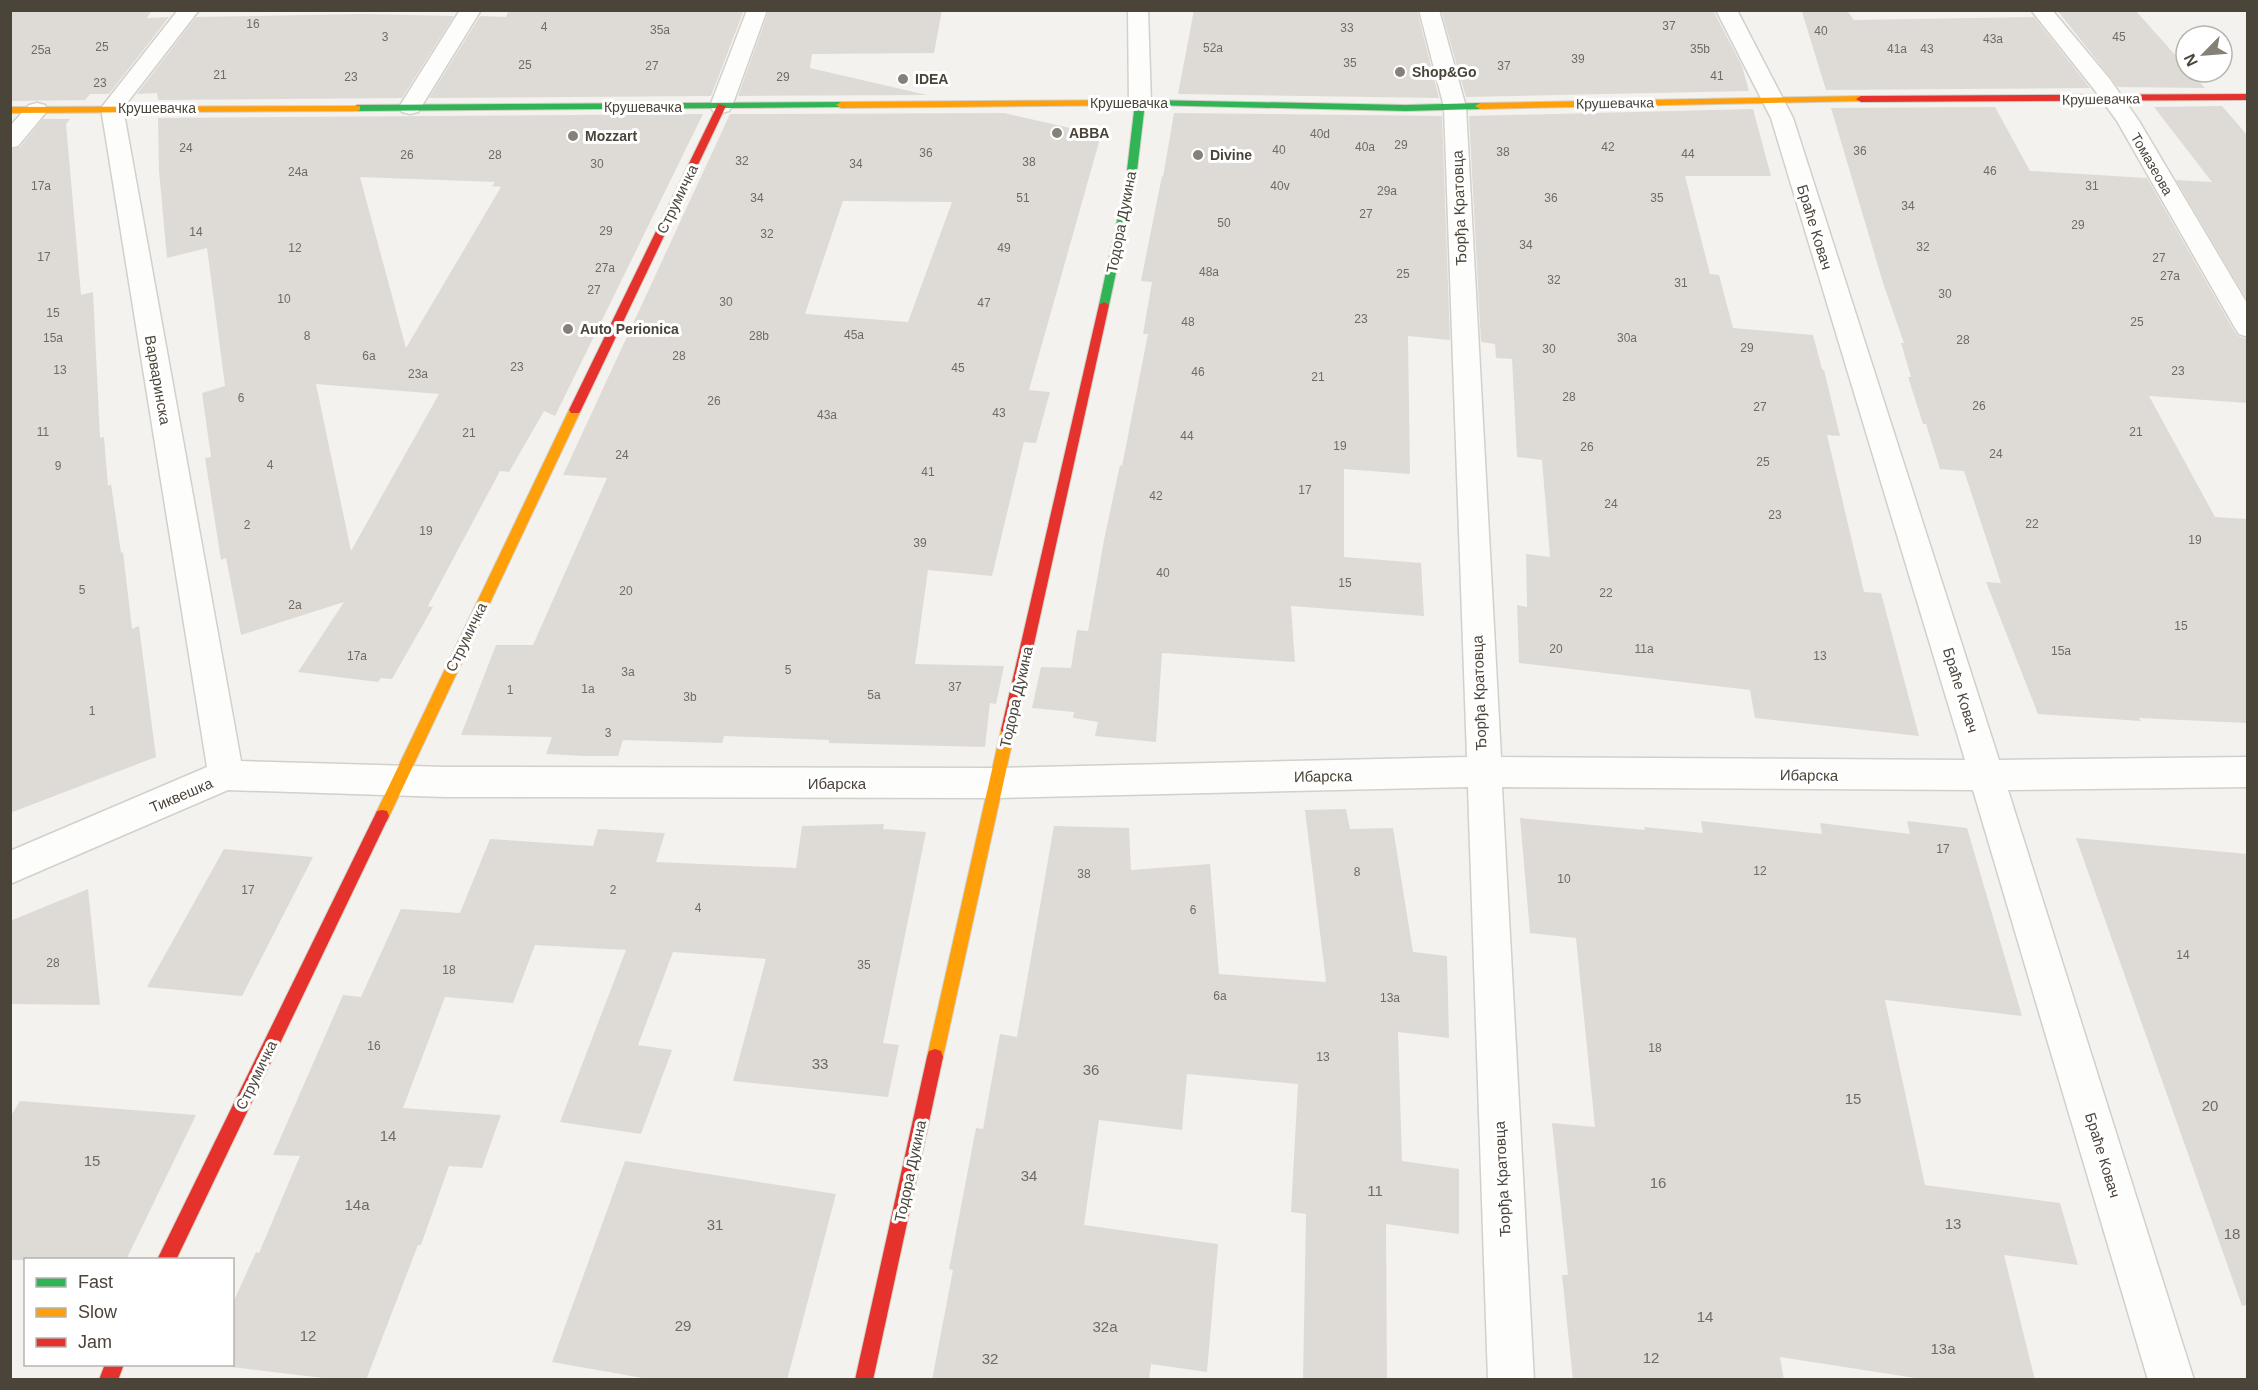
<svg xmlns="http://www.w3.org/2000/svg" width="2258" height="1390" font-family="Helvetica,sans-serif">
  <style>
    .building { fill: #dedbd6; fill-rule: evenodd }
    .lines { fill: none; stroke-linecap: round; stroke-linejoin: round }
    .lane-casing { stroke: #d2d0cb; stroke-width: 3 }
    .street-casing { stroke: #d2d0cb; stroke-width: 3 }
    .fast-casing { stroke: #d3cfc5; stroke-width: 2 }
    .slow-casing { stroke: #d3cfc5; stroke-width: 2 }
    .jam-casing { stroke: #d3cfc5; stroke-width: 2 }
    .lane { fill: #fdfdfc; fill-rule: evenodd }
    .street { fill: #fdfdfc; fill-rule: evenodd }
    .fast { fill: #30b455; fill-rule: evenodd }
    .slow { fill: #ff9f0a; fill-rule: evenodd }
    .jam { fill: #e5322d; fill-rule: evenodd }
    .poi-dot { fill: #868178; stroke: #fff; stroke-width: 2 }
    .labels { text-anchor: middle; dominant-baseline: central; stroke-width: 6; stroke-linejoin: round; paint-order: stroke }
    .number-label { font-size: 12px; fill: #706a61 }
    .far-poi-label { font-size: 14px; font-weight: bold; fill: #4b4439; stroke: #fff; text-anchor: start }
    .far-street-label { font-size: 14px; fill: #4b4439; stroke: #fff }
    .street-label { font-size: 15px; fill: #4b4439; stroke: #fff }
    .near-number-label { font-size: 15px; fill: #706a61 }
  </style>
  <rect width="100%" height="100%" fill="#f4f2ee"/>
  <g class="building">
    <path d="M10,10H152L147,18L169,17L109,94H90L85,100L10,101Z"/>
    <path d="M509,10H744L711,96L429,98L480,16L506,17Z"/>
    <path d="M769,10H942L934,53L812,54L810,68L927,95L738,96Z"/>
    <path d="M1194,10H1417L1439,98L1178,94Z"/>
    <path d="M1441,10L1714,12L1742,66L1749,91L1466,97Z"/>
    <path d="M2057,10H2135L2186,67V72H2191L2205,88L2118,87Z"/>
    <path d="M1802,12H1848L1854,20L2034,17L2090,88L1826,90Z"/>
    <path d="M364,14L454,16L402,98L158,100L157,93L137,94L196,17Z"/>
    <path d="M2222,106L2247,135V300L2176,180L2212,182L2154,107Z"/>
    <path d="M1995,107L2030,171L2147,178L2233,329L2238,336L2247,339V403L2149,396L2215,517L2247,519V723L2139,718L2141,721L2038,714L1986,582L2001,583L1964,471L1940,469L1926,424H1923L1908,377H1911L1901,343H1904L1884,286L1831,108Z"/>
    <path d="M1753,109L1771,176H1685L1710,274L1719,275L1733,328L1813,335L1822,369L1824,370L1840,436L1827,435L1864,592L1881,593L1919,736L1755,718L1750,690L1519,663L1517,605L1527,607L1526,554L1550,557L1542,460L1517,457L1512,359L1496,358L1495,344L1481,342L1469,116Z"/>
    <path d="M1004,113L1101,135L1029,390L1050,392L1036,443L1024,442L992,576L928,570L915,664L1004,666L996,704L990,703L985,747L829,743V740L724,736L722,743L623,740L618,756H584L546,754L552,737L461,735L496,645H533L607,478L563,475L730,114ZM843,201L952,202L908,322L805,314Z"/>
    <path d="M1174,113L1442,116L1450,340L1408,336L1410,474L1344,469V557L1421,563L1424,616L1291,606L1295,662L1162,653L1156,742L1095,736L1098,722L1073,718L1074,712L1032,708L1041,667L1071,668L1077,630L1088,631L1104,540L1120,465L1122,466L1148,334H1143L1152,282L1141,281L1162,176L1163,177Z"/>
    <path d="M703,114L555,416L544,411L509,472L500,471L428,606L433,607L392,679L381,678L378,682L298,672L344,602L241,635L226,558L221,560L205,458L211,457L202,393L225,386L207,248L167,258L159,171L158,118ZM360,177L495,182L492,186L501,187L406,348ZM316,384L439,394L351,551Z"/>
    <path d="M43,119H70L66,124L81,295L93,292L100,438L104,437L108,486L111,484L121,553L123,552L132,629L139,626L156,757L10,813V150L20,147Z"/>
    <path d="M1346,809L1350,829L1393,828L1413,952L1447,956L1449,1038L1398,1032L1402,1161L1459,1169V1234L1386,1224L1387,1380H1303L1306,1214L1291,1212L1298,1084L1187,1074L1182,1130L1099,1120L1084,1225L1218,1244L1207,1372L1151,1364L1149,1380H932L953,1270L949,1269L976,1128L983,1129L1000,1034L1017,1037L1054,826L1129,828L1131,870L1210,864L1219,974L1326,982L1305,810Z"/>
    <path d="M1520,818L1645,830L1644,827L1703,833L1701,821L1822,834L1820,823L1910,834L1907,821L1967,828L2022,1016L1885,1000L1925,1185L2060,1203L2078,1265L2004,1255L2035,1380H1928L1780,1357L1784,1380H1573L1562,1275H1568L1552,1123L1595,1127L1576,938L1530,933Z"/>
    <path d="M884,824L883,829L926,832L883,1043L899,1045L888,1097L733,1081L766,959L673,952L638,1045L672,1050L641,1134L560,1122L626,950L535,945L513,1003L445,997L403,1108L501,1115L482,1168L449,1166L421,1245H418L366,1380H340L232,1367V1305L256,1252L259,1253L300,1156L273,1155L343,995L361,997L401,909L460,913L490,839L593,846L598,829L665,833L656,862L796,868L802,826Z"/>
    <path d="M2076,838L2247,854V1305L2242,1306Z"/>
    <path d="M224,849L313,857L242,996L147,987Z"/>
    <path d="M88,889L100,1005L10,1004V921Z"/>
    <path d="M20,1101L196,1115L126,1260H10V1117Z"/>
    <path d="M625,1161L836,1194L787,1380H654L552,1362Z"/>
  </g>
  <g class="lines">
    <g class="lane-casing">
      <path id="lane" d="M37,103L45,105L48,110L18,146L10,148V126L29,105Z"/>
    </g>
    <g class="street-casing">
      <g id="street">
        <path d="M178,10H199L123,108L241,761L445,767L996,768L1467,757L1444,107L1419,10H1439L1466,107L1501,757L1965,760L1771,118L1716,10H1737L1793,118L1999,760L2248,757V787L2008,790L2194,1380H2148L1973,790L1502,787L1534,1380H1488L1468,787L996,798L445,797L228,790L10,884V851L207,767L101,108Z"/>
        <path d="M460,10H481L418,112L410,114L402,112L399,107Z"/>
        <path d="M747,10H767L732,106L729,111L721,113L713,111L710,106Z"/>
        <path d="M1128,10H1148L1151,103L1148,108L1140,110L1132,108L1129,103Z"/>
        <path d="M2031,10H2052L2109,78L2139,121L2248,305V337L2239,334L2235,328L2117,121L2093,88Z"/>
      </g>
    </g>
    <g class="fast-casing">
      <g id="fast">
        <path d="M1140,100L1145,103L1136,179L1109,305L1104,308L1099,305L1126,179L1135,103Z"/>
        <path d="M1150,100L1406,105L1480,103L1485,106L1480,109L1406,111L1147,105V101Z"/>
        <path d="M841,102L846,105L844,107L357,111L352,108L357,105Z"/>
      </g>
    </g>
    <g class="slow-casing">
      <g id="slow">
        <path d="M1861,96L1864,97V101L1480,109L1475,106L1480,103Z"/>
        <path d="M1150,100L1153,101V105L841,108L836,105L841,102Z"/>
        <path d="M360,106V110L357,111L10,113V107Z"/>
        <path d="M575,406L581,410L387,821L382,822L377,821L375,816L377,811L569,410Z"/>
        <path d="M1008,724L1013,726L1015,730L943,1057L941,1063L935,1065L929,1063L927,1057L1001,730L1003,726Z"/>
      </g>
    </g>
    <g class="jam-casing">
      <g id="jam">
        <path d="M2248,94V100L1861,102L1856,99L1861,96Z"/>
        <path d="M718,104L726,106L581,410L579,413H571L569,410Z"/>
        <path d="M1104,302L1109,305L1015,730L1013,734L1008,736L1003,734L1001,730L1099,305Z"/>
        <path d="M382,810L387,811L389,816L176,1260H157L377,811Z"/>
        <path d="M935,1049L941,1051L943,1057L873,1380H855L927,1057L929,1051Z"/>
        <path d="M105,1364H124L118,1380H99Z"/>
      </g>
    </g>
    <use href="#lane" class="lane"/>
    <use href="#street" class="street"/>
    <use href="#fast" class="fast"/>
    <use href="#slow" class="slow"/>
    <use href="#jam" class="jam"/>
  </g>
  <g class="poi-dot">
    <circle cx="1400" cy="72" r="6"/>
    <circle cx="903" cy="79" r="6"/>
    <circle cx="1057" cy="133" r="6"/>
    <circle cx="573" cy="136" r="6"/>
    <circle cx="1198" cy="155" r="6"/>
    <circle cx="568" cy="329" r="6"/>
  </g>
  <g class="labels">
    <g class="number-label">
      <text x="253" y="24">16</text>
      <text x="1669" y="26">37</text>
      <text x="544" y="27">4</text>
      <text x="1347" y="28">33</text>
      <text x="660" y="30">35a</text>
      <text x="1821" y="31">40</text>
      <text x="385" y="37">3</text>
      <text x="2119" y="37">45</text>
      <text x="1993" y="39">43a</text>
      <text x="102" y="47">25</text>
      <text x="1213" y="48">52a</text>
      <text x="1700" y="49">35b</text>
      <text x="1897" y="49">41a</text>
      <text x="1927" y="49">43</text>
      <text x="41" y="50">25a</text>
      <text x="1578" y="59">39</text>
      <text x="1350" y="63">35</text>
      <text x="525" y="65">25</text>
      <text x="652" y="66">27</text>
      <text x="1504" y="66">37</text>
      <text x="220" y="75">21</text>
      <text x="1717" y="76">41</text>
      <text x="351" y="77">23</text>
      <text x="783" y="77">29</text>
      <text x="100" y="83">23</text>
      <text x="1320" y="134">40d</text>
      <text x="1401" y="145">29</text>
      <text x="1365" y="147">40a</text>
      <text x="1608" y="147">42</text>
      <text x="186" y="148">24</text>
      <text x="1279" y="150">40</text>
      <text x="1860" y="151">36</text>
      <text x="1503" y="152">38</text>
      <text x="926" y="153">36</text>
      <text x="1688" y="154">44</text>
      <text x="407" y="155">26</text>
      <text x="495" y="155">28</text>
      <text x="742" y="161">32</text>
      <text x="1029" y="162">38</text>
      <text x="597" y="164">30</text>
      <text x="856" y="164">34</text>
      <text x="1990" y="171">46</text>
      <text x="298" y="172">24a</text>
      <text x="41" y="186">17a</text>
      <text x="1280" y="186">40v</text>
      <text x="2092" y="186">31</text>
      <text x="1387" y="191">29a</text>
      <text x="757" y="198">34</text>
      <text x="1023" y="198">51</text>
      <text x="1551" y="198">36</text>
      <text x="1657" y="198">35</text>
      <text x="1908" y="206">34</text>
      <text x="1366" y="214">27</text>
      <text x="1224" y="223">50</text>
      <text x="2078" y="225">29</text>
      <text x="606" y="231">29</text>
      <text x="196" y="232">14</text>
      <text x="767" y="234">32</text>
      <text x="1526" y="245">34</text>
      <text x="1923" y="247">32</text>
      <text x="295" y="248">12</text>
      <text x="1004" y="248">49</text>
      <text x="44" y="257">17</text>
      <text x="2159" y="258">27</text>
      <text x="605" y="268">27a</text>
      <text x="1209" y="272">48a</text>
      <text x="1403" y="274">25</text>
      <text x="2170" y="276">27a</text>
      <text x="1554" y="280">32</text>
      <text x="1681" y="283">31</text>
      <text x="594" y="290">27</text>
      <text x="1945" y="294">30</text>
      <text x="284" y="299">10</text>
      <text x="726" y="302">30</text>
      <text x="984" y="303">47</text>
      <text x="53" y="313">15</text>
      <text x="1361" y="319">23</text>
      <text x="1188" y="322">48</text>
      <text x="2137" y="322">25</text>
      <text x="854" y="335">45a</text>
      <text x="307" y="336">8</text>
      <text x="759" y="336">28b</text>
      <text x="53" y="338">15a</text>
      <text x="1627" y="338">30a</text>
      <text x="1963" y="340">28</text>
      <text x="1747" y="348">29</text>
      <text x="1549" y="349">30</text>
      <text x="369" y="356">6a</text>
      <text x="679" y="356">28</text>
      <text x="517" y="367">23</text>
      <text x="958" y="368">45</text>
      <text x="60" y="370">13</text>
      <text x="2178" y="371">23</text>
      <text x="1198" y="372">46</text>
      <text x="418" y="374">23a</text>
      <text x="1318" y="377">21</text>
      <text x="1569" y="397">28</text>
      <text x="241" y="398">6</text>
      <text x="714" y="401">26</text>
      <text x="1979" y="406">26</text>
      <text x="1760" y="407">27</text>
      <text x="999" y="413">43</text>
      <text x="827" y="415">43a</text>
      <text x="43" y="432">11</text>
      <text x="2136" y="432">21</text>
      <text x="469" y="433">21</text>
      <text x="1187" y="436">44</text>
      <text x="1340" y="446">19</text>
      <text x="1587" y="447">26</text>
      <text x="1996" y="454">24</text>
      <text x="622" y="455">24</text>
      <text x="1763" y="462">25</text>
      <text x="270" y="465">4</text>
      <text x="58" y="466">9</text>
      <text x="928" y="472">41</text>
      <text x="1305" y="490">17</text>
      <text x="1156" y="496">42</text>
      <text x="1611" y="504">24</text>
      <text x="1775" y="515">23</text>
      <text x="2032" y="524">22</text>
      <text x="247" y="525">2</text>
      <text x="426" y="531">19</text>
      <text x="2195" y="540">19</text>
      <text x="920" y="543">39</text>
      <text x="1163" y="573">40</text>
      <text x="1345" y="583">15</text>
      <text x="82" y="590">5</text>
      <text x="626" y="591">20</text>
      <text x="1606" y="593">22</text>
      <text x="295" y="605">2a</text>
      <text x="2181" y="626">15</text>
      <text x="1556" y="649">20</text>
      <text x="1644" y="649">11a</text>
      <text x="2061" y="651">15a</text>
      <text x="357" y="656">17a</text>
      <text x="1820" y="656">13</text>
      <text x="788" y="670">5</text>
      <text x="628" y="672">3a</text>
      <text x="955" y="687">37</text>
      <text x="588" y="689">1a</text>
      <text x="510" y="690">1</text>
      <text x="874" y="695">5a</text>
      <text x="690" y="697">3b</text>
      <text x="92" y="711">1</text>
      <text x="608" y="733">3</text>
      <text x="1943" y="849">17</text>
      <text x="1760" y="871">12</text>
      <text x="1357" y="872">8</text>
      <text x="1084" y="874">38</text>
      <text x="1564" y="879">10</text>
      <text x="248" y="890">17</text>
      <text x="613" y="890">2</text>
      <text x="698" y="908">4</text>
      <text x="1193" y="910">6</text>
      <text x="2183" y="955">14</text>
      <text x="53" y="963">28</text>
      <text x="864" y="965">35</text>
      <text x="449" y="970">18</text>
      <text x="1220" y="996">6a</text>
      <text x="1390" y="998">13a</text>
      <text x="374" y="1046">16</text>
      <text x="1655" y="1048">18</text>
      <text x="1323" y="1057">13</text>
    </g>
    <g class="far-poi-label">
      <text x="1412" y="72">Shop&amp;Go</text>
      <text x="915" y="79">IDEA</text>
      <text x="1069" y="133">ABBA</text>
      <text x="585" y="136">Mozzart</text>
      <text x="1210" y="155">Divine</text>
      <text x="580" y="329">Auto Perionica</text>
    </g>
    <g class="far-street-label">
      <text transform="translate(2101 99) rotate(-1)">Крушевачка</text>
      <text x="1129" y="103">Крушевачка</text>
      <text transform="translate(1615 103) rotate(-1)">Крушевачка</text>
      <text x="643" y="107">Крушевачка</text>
      <text x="157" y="108">Крушевачка</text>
      <text transform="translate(2152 164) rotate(60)">Томазеова</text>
    </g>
    <g class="street-label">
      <text transform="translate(677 199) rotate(-64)">Струмичка</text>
      <text transform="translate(1459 208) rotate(-92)">Ђорђа Кратовца</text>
      <text transform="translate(1121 222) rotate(-79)">Тодора Дукина</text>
      <text transform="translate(1815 227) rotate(73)">Браће Ковач</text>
      <text transform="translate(158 380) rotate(80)">Варваринска</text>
      <text transform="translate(466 637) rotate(-64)">Струмичка</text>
      <text transform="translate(1961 690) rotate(73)">Браће Ковач</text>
      <text transform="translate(1479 693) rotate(-92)">Ђорђа Кратовца</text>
      <text transform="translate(1016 697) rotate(-77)">Тодора Дукина</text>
      <text transform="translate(1809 775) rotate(1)">Ибарска</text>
      <text transform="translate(1323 776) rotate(-1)">Ибарска</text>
      <text x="837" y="783">Ибарска</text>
      <text transform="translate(181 795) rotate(-23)">Тиквешка</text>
      <text transform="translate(256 1075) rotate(-64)">Струмичка</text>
      <text transform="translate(2103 1155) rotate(73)">Браће Ковач</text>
      <text transform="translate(910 1171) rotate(-78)">Тодора Дукина</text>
      <text transform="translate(1502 1179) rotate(-93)">Ђорђа Кратовца</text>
    </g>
    <g class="near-number-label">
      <text x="820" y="1063">33</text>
      <text x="1091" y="1069">36</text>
      <text x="1853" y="1098">15</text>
      <text x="2210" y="1105">20</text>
      <text x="388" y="1135">14</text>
      <text x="92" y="1160">15</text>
      <text x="1029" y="1175">34</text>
      <text x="1658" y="1182">16</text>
      <text x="1375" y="1190">11</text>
      <text x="357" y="1204">14a</text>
      <text x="1953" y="1223">13</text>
      <text x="715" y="1224">31</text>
      <text x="2232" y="1233">18</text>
      <text x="1705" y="1316">14</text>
      <text x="683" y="1325">29</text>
      <text x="1105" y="1326">32a</text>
      <text x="308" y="1335">12</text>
      <text x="1943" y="1348">13a</text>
      <text x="1651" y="1357">12</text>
      <text x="990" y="1358">32</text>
    </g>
  </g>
  <rect width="2258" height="1390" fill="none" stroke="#4b4439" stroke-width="24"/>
  <rect x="24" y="1258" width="210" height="108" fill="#ffffff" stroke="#b7b4b0" stroke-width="1.5"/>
  <rect x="36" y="1278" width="30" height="9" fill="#30b455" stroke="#b7b4b0" stroke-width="1.5"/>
  <text x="78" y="1288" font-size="18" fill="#4b4439">Fast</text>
  <rect x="36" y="1308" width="30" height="9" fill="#ff9f0a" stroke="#b7b4b0" stroke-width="1.5"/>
  <text x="78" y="1318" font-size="18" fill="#4b4439">Slow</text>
  <rect x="36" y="1338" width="30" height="9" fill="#e5322d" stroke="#b7b4b0" stroke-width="1.5"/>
  <text x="78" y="1348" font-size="18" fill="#4b4439">Jam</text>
  <g transform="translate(2204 54) rotate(245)"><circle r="28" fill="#ffffff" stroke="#b7b4b0" stroke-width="1.5"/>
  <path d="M0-4.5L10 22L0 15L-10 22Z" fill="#868178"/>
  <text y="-9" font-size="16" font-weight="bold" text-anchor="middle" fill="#4b4439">N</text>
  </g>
</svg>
